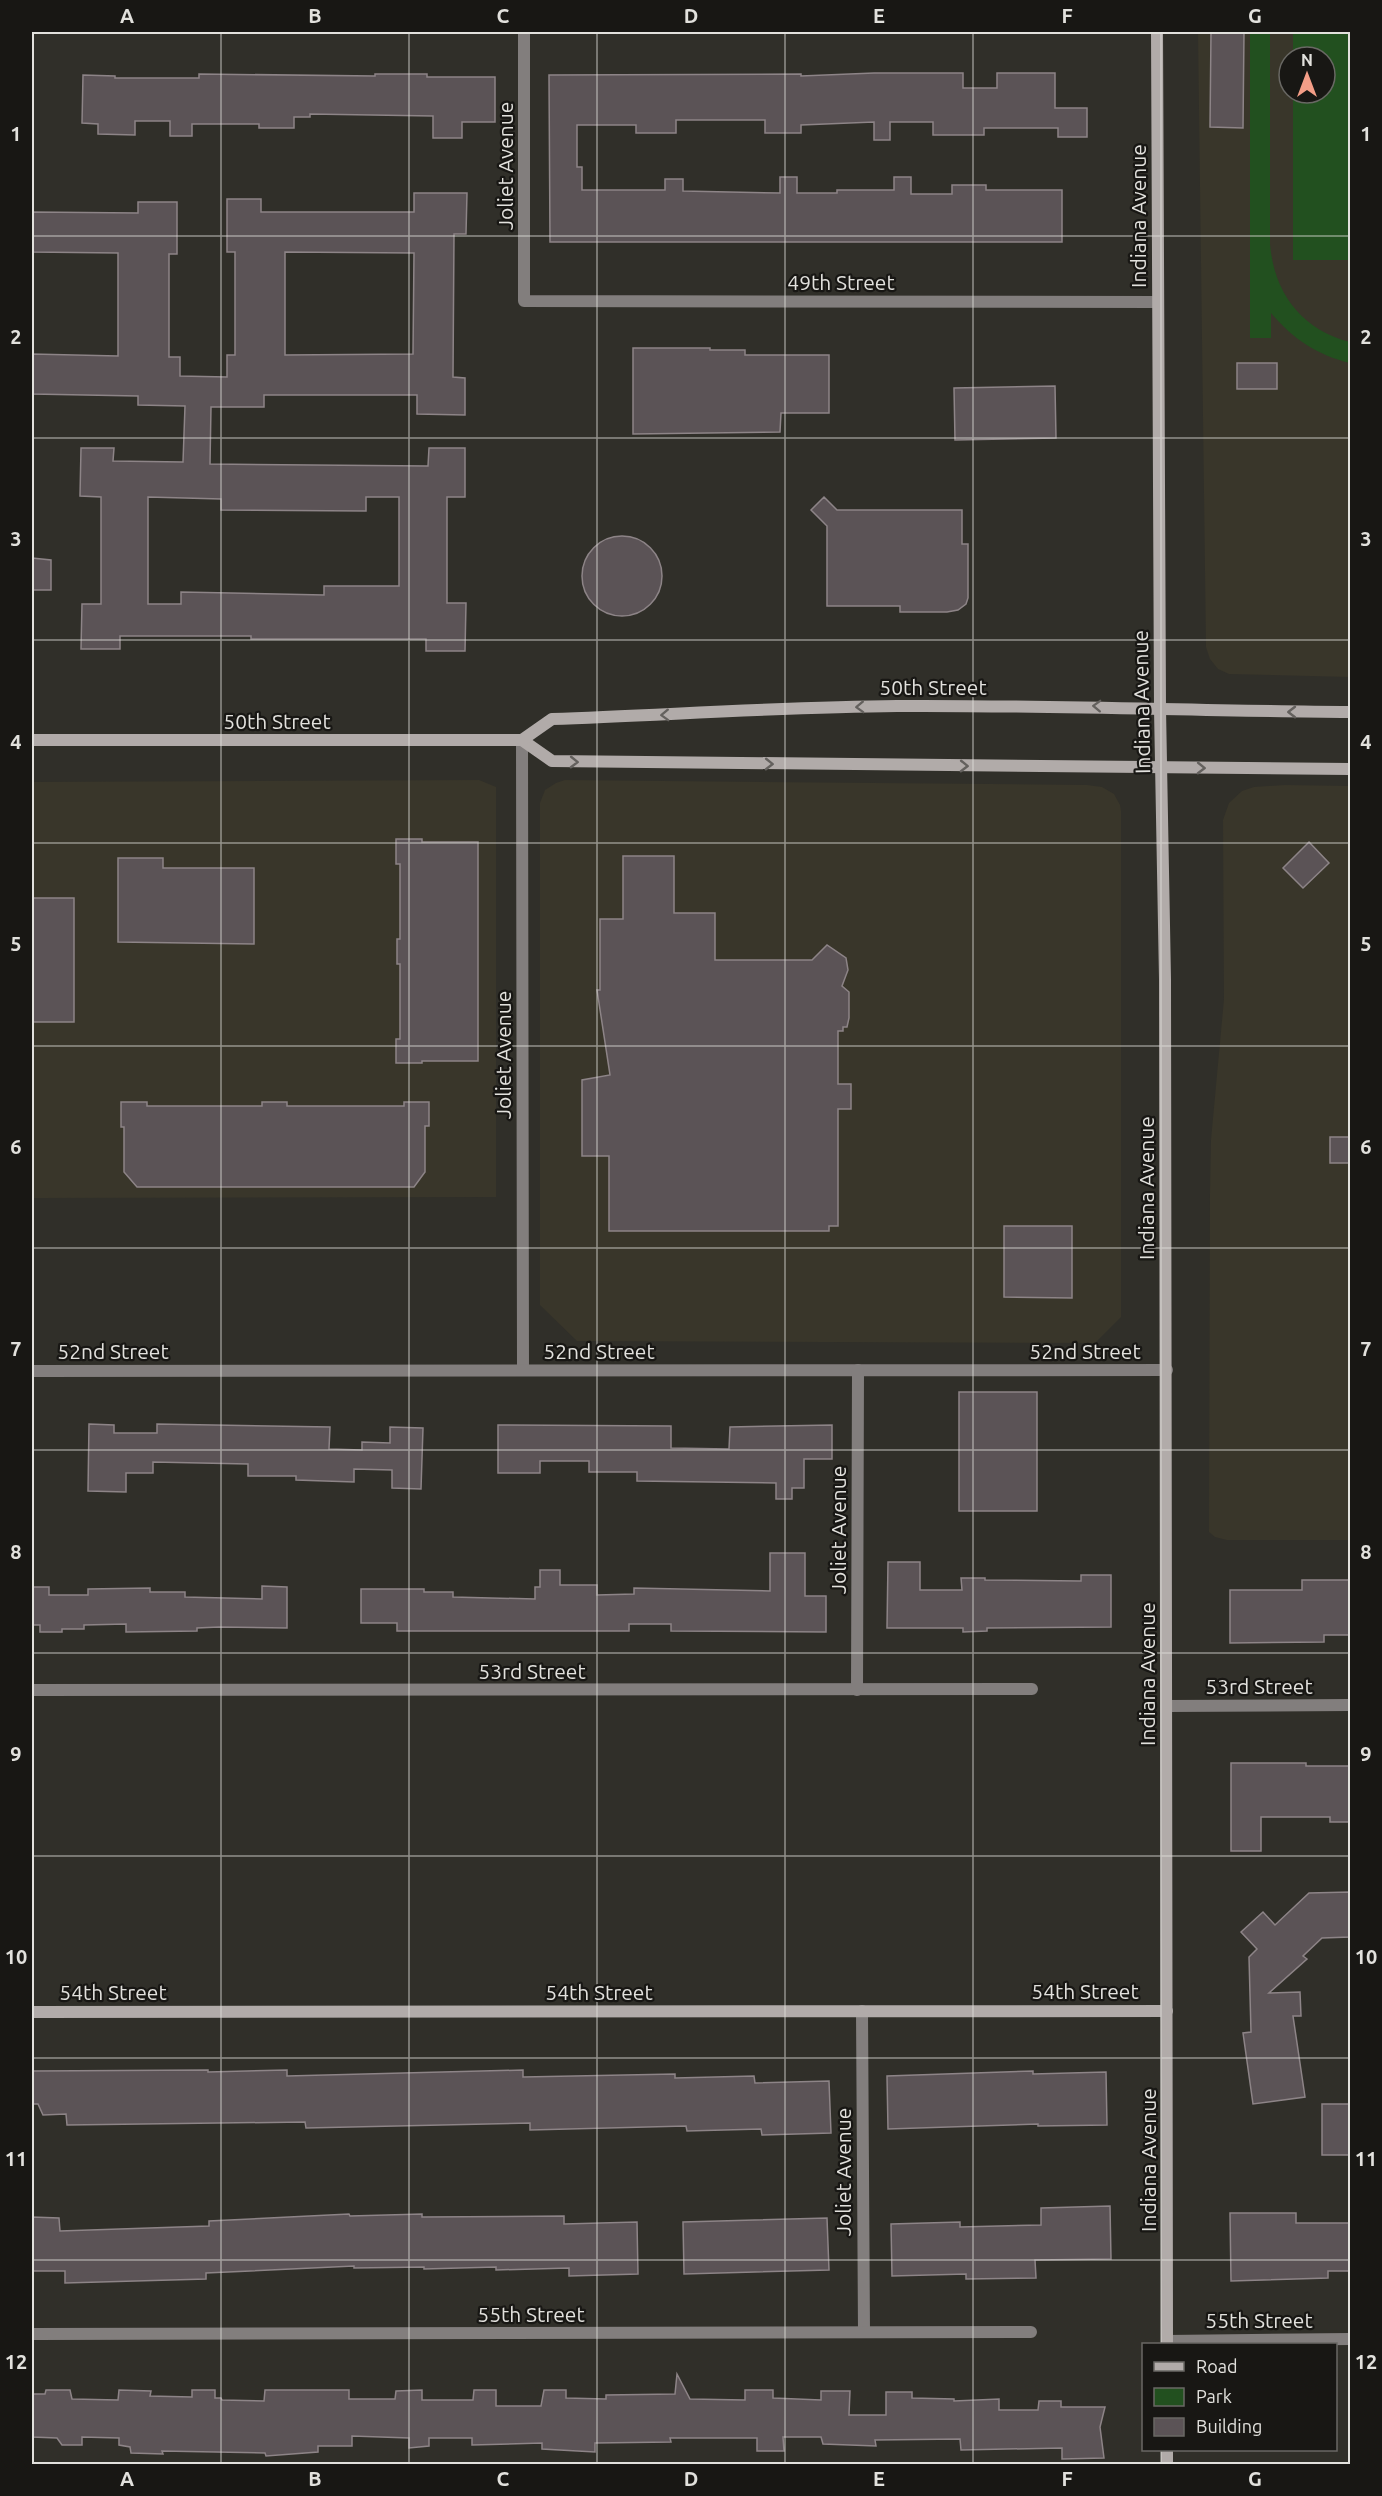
<svg xmlns="http://www.w3.org/2000/svg" width="1382" height="2496" font-family="Ubuntu,sans-serif">
  <style>
    .built { fill: #39362a; fill-rule: evenodd }
    .green { fill: #22501f }
    .building { fill: #5b5356; stroke: #8d8487; stroke-width: 1.5; fill-rule: evenodd }
    .lines { fill: none; stroke-linecap: round; stroke-linejoin: round }
    .street { stroke: #827e7d; stroke-width: 12 }
    .secondary { stroke: #b1aba9; stroke-width: 12 }
    .oneway { stroke: #64615e }
    .grid { fill: none; stroke: #e2e1dd; stroke-width: 1.5; stroke-opacity: 0.55 }
    .labels { text-anchor: middle; dominant-baseline: central; stroke-width: 4.5; stroke-linejoin: round; paint-order: stroke }
    .street-label { font-size: 21px; fill: #e2e1dd; stroke: #181714 }
    .neatline { fill: none; stroke: #e2e1dd; stroke-width: 2 }
    .grid-label { font-size: 20px; text-anchor: middle; font-weight: bold; fill: #e2e1dd }
  </style>
  <rect width="100%" height="100%" fill="#302f29"/>
  <g class="built">
    <path d="M1198,32H1350V677L1229,674L1218,669L1210,659L1206,647ZM1289,57H1325V93H1289Z"/>
    <path d="M479,780L496,787V1197L32,1198V782Z"/>
    <path d="M565,780L1087,785L1102,787L1114,794L1120,805L1121,811V1317L1095,1343L577,1341L540,1305V803L545,790L556,783Z"/>
    <path d="M1285,785L1350,786V1540H1227L1215,1537L1209,1532L1210,1193L1211,1140L1224,999L1223,820L1229,803L1242,791L1254,787Z"/>
  </g>
  <g class="green">
    <path d="M1250,32H1270V244C1274,293 1302,330 1350,342V363C1317,355 1293,339 1271,313V338H1250Z"/>
    <path d="M1293,32H1350V260H1293V93H1325V57H1293Z"/>
  </g>
  <g class="building">
    <path d="M1211,32H1244L1243,128L1210,127Z"/>
    <path d="M874,73H963V88H997V73H1055V108H1087V137H1058V128H984V135H933V122H890V140H874V122L801,125V133H765V120H676V133H636V125H577V167H582V190H665V179H683V191L780,193V177H797V193H837V190H894V177H911V194H952V185H986V190H1062V242H550L549,75L801,74V76Z"/>
    <path d="M199,74L375,76V74H427V77H495V122H462V138H433V116L310,114V117H294V128H259V124H192V136H170V121H135V135L98,134V124L82,123L83,75L115,76V78H199Z"/>
    <path d="M414,193H467L466,234H454L453,377L465,378V415L417,414V395H264V407H211L210,464L428,466L429,448H465V497H447V603H466L465,651H426V639H251V636H120V649H81L82,604H101V497L80,496L81,448H114L113,461L183,462L185,406L138,405V396L32,394V354L118,356V253L32,252V212L138,213V202H177V254H169V357H180V376L227,377V355H235V252H227V199H261V212H414ZM285,252L414,253L413,354L285,355ZM148,497L221,499V510L366,511V497H399V586H324V595L181,592V604H148Z"/>
    <path d="M633,348H710V350H745V355H829V413H781L780,432L633,434Z"/>
    <rect x="1237" y="363" width="40" height="26"/>
    <path d="M1055,386L1056,438L955,440L954,388Z"/>
    <path d="M824,497L837,510H962V544H968V598L966,604L958,610L947,612H900V606H827V526L811,510Z"/>
    <circle cx="622" cy="576" r="40"/>
    <path d="M32,558L51,560V590H32Z"/>
    <path d="M396,839H422V842H478V1061H422V1063H396V1039H400V964H397V939H400V864H396Z"/>
    <path d="M1309,842L1329,863L1303,888L1283,868Z"/>
    <path d="M623,856H674V913H715V960H812L827,945L846,958L848,970L842,986L849,992V1018L847,1027H843V1031H838V1084H851V1109H838V1226H829V1231H609V1156H582V1080L610,1075L597,990H600V919H623Z"/>
    <path d="M118,858H163V868H254V944L118,942Z"/>
    <rect x="32" y="898" width="42" height="124"/>
    <path d="M121,1102H147V1106H262V1102H287V1106H404V1102H429V1126H425V1172L414,1187H137L124,1172V1127H121Z"/>
    <rect x="1330" y="1137" width="20" height="26"/>
    <path d="M1004,1226H1072V1298L1004,1297Z"/>
    <rect x="959" y="1392" width="78" height="119"/>
    <path d="M89,1424L114,1425V1433H157V1424L330,1427L329,1449L362,1450V1442L390,1443V1427L423,1428L421,1489L392,1488V1470L354,1469V1482L296,1480V1476H248V1464L153,1462V1473H126V1492L88,1491Z"/>
    <path d="M498,1425L671,1426V1448L729,1449L730,1427L832,1425V1459H804V1488H792V1499H776V1483L637,1481V1472H589V1461H540V1473H498Z"/>
    <path d="M770,1553H805V1596H826V1632L671,1631V1624H629V1631H397V1623H361V1589H424V1592H453V1597L535,1599V1587H540V1570H560V1585H597V1595L634,1594V1588L770,1591Z"/>
    <path d="M888,1562H920V1590H962L961,1578H985V1580L1081,1581V1575H1111V1627L987,1628V1631L963,1632V1628H887Z"/>
    <path d="M1302,1580H1350V1635H1324V1642L1230,1643V1590H1302Z"/>
    <path d="M262,1586L287,1587V1628L219,1627L197,1628V1631L126,1632V1624L84,1625V1629H62V1632H40V1625H32V1587H49V1595H88V1589L150,1588V1592H185V1597L262,1599Z"/>
    <path d="M1231,1763H1306V1766H1350V1822H1330V1817H1261V1851H1231Z"/>
    <path d="M1350,1892V1937L1322,1938L1303,1956L1307,1959L1269,1993L1300,1992L1301,2016H1293L1305,2097L1253,2104L1243,2033L1251,2032L1249,1957L1257,1949L1241,1932L1263,1912L1275,1925L1309,1893Z"/>
    <path d="M208,2070V2072L287,2070V2076L523,2070V2077L675,2074V2078L754,2076L755,2083L829,2081L831,2133L762,2135L761,2129L687,2131L686,2126L530,2130V2123L306,2128L305,2122L67,2125L66,2114L43,2115L38,2104H32V2071Z"/>
    <path d="M1033,2071V2074L1106,2072L1107,2125L1038,2126V2124L888,2129L887,2076Z"/>
    <rect x="1322" y="2104" width="28" height="51"/>
    <path d="M1110,2206L1111,2259L1035,2260L1036,2278L966,2279V2274L892,2276L891,2224L960,2222V2227L1041,2225V2208Z"/>
    <path d="M1230,2213H1296V2223H1350V2271H1328V2278L1231,2281Z"/>
    <path d="M349,2214L350,2216L422,2214V2217L564,2216V2224L637,2222L638,2274L569,2276V2268L496,2270V2267L424,2269V2267L354,2268V2266L206,2273V2279L65,2283V2271H32V2217L59,2218L60,2231L209,2226V2221Z"/>
    <path d="M827,2218L829,2270L684,2274L683,2222Z"/>
    <path d="M677,2374L690,2399L745,2400V2390H773V2398L821,2400V2391H850L849,2415H886V2392H912V2398L954,2399V2401L999,2399V2410H1038L1039,2401H1061V2407H1105L1100,2427L1104,2458L1062,2459V2448L961,2450L960,2439L875,2440L876,2446L823,2444L821,2437H783L784,2451H757V2438H670L671,2442L595,2443V2452L542,2449V2443L472,2445V2438H429V2446L409,2448V2438L352,2436V2446H318V2452L266,2456L265,2453L162,2451L163,2454L131,2453L130,2447L119,2445V2438L82,2437V2445H62L57,2438L32,2437V2394H45L46,2390H70L72,2399L118,2400L119,2390L151,2391L150,2396L192,2397V2390H215V2398H221L222,2400L264,2401L265,2390H349V2399H395L396,2391L422,2390V2400H473L474,2390H496V2406H541L544,2390H566V2398L606,2399V2395L675,2394Z"/>
  </g>
  <g class="lines">
    <g class="street">
      <path d="M524,32V301L1157,302"/>
      <path d="M522,740L523,1370"/>
      <path d="M32,1371L1167,1370"/>
      <path d="M32,1690L1032,1689"/>
      <path d="M857,1690L858,1370"/>
      <path d="M1167,1706L1350,1705"/>
      <path d="M862,2011L864,2332"/>
      <path d="M32,2334L1031,2332"/>
      <path d="M1167,2341L1350,2339"/>
    </g>
    <g class="secondary">
      <path d="M1157,32L1160,709L1165,979L1167,2344"/>
      <path d="M32,740H522L552,761L1350,769"/>
      <path d="M522,740L552,719C666,715 782,707 897,706C1048,705 1199,711 1350,712"/>
      <path d="M32,2012L1167,2011"/>
      <path d="M1167,2450V2464"/>
    </g>
  </g>
  <defs><path id="oneway-chevron" d="M-2-3.5L2.5 0L-2 3.5" fill="none" stroke-width="1.6" stroke-linecap="round" stroke-linejoin="round" transform="scale(1.5)"/></defs>
  <g class="oneway">
    <use href="#oneway-chevron" transform="translate(1097 706) rotate(-178)"/>
    <use href="#oneway-chevron" transform="translate(860 707) rotate(178)"/>
    <use href="#oneway-chevron" transform="translate(1292 712) rotate(-180)"/>
    <use href="#oneway-chevron" transform="translate(665 715) rotate(178)"/>
    <use href="#oneway-chevron" transform="translate(574 762) rotate(1)"/>
    <use href="#oneway-chevron" transform="translate(769 764) rotate(1)"/>
    <use href="#oneway-chevron" transform="translate(964 766) rotate(1)"/>
    <use href="#oneway-chevron" transform="translate(1201 768) rotate(1)"/>
  </g>
  <path class="grid" d="M221,32V2464M409,32V2464M597,32V2464M785,32V2464M973,32V2464M1161,32V2344M32,236H1350M32,438H1350M32,640H1350M32,843H1350M32,1046H1350M32,1248H1350M32,1450H1350M32,1653H1350M32,1856H1350M32,2058H1350M32,2260H1350M1161,2450V2464"/>
  <g class="labels">
    <g class="street-label">
      <text transform="translate(505 166) rotate(-90)">Joliet Avenue</text>
      <text transform="translate(1138 216) rotate(-90)">Indiana Avenue</text>
      <text x="841" y="282">49th Street</text>
      <text x="933" y="687">50th Street</text>
      <text transform="translate(1141 702) rotate(-91)">Indiana Avenue</text>
      <text x="277" y="721">50th Street</text>
      <text transform="translate(503 1055) rotate(-90)">Joliet Avenue</text>
      <text transform="translate(1146 1188) rotate(-90)">Indiana Avenue</text>
      <text x="113" y="1351">52nd Street</text>
      <text x="599" y="1351">52nd Street</text>
      <text x="1085" y="1351">52nd Street</text>
      <text transform="translate(838 1530) rotate(-90)">Joliet Avenue</text>
      <text x="532" y="1671">53rd Street</text>
      <text transform="translate(1147 1674) rotate(-90)">Indiana Avenue</text>
      <text x="1259" y="1686">53rd Street</text>
      <text x="1085" y="1991">54th Street</text>
      <text x="113" y="1992">54th Street</text>
      <text x="599" y="1992">54th Street</text>
      <text transform="translate(1148 2160) rotate(-90)">Indiana Avenue</text>
      <text transform="translate(843 2172) rotate(-90)">Joliet Avenue</text>
      <text x="531" y="2314">55th Street</text>
      <text x="1259" y="2320">55th Street</text>
    </g>
  </g>
  <rect width="1382" height="2496" fill="none" stroke="#181714" stroke-width="66"/>
  <rect x="1142" y="2343" width="195" height="108" fill="#181714" stroke="#696864" stroke-width="1.5"/>
  <rect x="1154" y="2362" width="30" height="9" fill="#b1aba9" stroke="#696864" stroke-width="1.5"/>
  <text x="1196" y="2373" font-size="18" fill="#e2e1dd">Road</text>
  <rect x="1154" y="2388" width="30" height="18" fill="#22501f" stroke="#696864" stroke-width="1.5"/>
  <text x="1196" y="2403" font-size="18" fill="#e2e1dd">Park</text>
  <rect x="1154" y="2418" width="30" height="18" fill="#5b5356" stroke="#696864" stroke-width="1.5"/>
  <text x="1196" y="2433" font-size="18" fill="#e2e1dd">Building</text>
  <g transform="translate(1307 75)"><circle r="28" fill="#181714" stroke="#696864" stroke-width="1.5"/>
  <path d="M0-4.5L10 22L0 15L-10 22Z" fill="#f49e87"/>
  <text y="-9" font-size="16" font-weight="bold" text-anchor="middle" fill="#e2e1dd">N</text>
  </g>
  <rect x="33" y="33" width="1316" height="2430" class="neatline"/>
  <g class="grid-label">
    <text x="127" y="23">A</text>
    <text x="315" y="23">B</text>
    <text x="503" y="23">C</text>
    <text x="691" y="23">D</text>
    <text x="879" y="23">E</text>
    <text x="1067" y="23">F</text>
    <text x="1255" y="23">G</text>
    <text x="16" y="141">1</text>
    <text x="1366" y="141">1</text>
    <text x="16" y="344">2</text>
    <text x="1366" y="344">2</text>
    <text x="16" y="546">3</text>
    <text x="1366" y="546">3</text>
    <text x="16" y="749">4</text>
    <text x="1366" y="749">4</text>
    <text x="16" y="951">5</text>
    <text x="1366" y="951">5</text>
    <text x="16" y="1154">6</text>
    <text x="1366" y="1154">6</text>
    <text x="16" y="1356">7</text>
    <text x="1366" y="1356">7</text>
    <text x="16" y="1559">8</text>
    <text x="1366" y="1559">8</text>
    <text x="16" y="1761">9</text>
    <text x="1366" y="1761">9</text>
    <text x="16" y="1964">10</text>
    <text x="1366" y="1964">10</text>
    <text x="16" y="2166">11</text>
    <text x="1366" y="2166">11</text>
    <text x="16" y="2369">12</text>
    <text x="1366" y="2369">12</text>
    <text x="127" y="2486">A</text>
    <text x="315" y="2486">B</text>
    <text x="503" y="2486">C</text>
    <text x="691" y="2486">D</text>
    <text x="879" y="2486">E</text>
    <text x="1067" y="2486">F</text>
    <text x="1255" y="2486">G</text>
  </g>
</svg>
